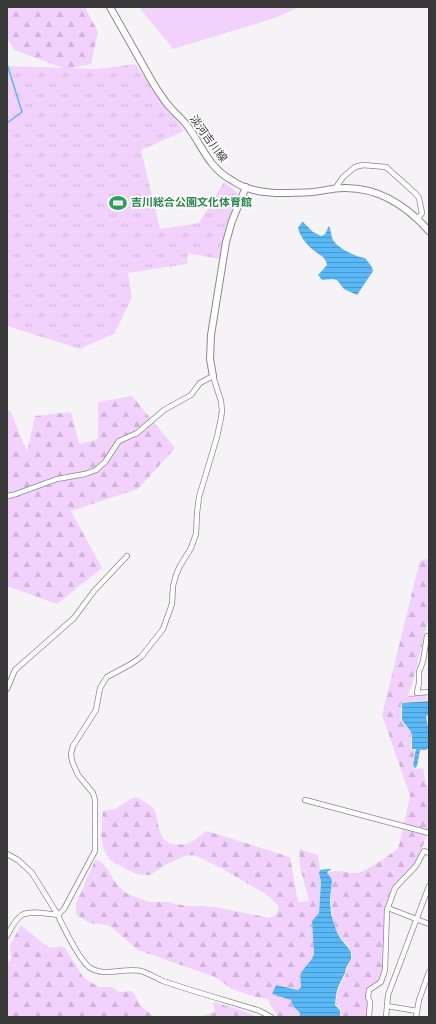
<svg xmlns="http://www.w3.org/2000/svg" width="436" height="1024" font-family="Overpass,'Noto Sans JP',sans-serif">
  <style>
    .green { fill: #f2d2fd }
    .forest { fill: url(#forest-firs) }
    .park { fill: url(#park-tufts) }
    .water { fill: url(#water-rules) }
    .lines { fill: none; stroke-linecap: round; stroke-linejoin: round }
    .stream { stroke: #59b9f7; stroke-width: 1.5 }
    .street-casing { stroke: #8b898c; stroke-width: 6 }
    .secondary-casing { stroke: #8b898c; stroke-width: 8 }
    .street { stroke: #fff; stroke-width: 4.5 }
    .secondary { stroke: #fff; stroke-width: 6 }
    .labels { text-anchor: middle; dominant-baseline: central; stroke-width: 3.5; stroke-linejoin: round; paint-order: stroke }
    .street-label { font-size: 11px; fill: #393839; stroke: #fff }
    .leisure-label { font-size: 11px; font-weight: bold; fill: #27864d; stroke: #fff; text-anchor: start }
  </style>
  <defs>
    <pattern id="forest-firs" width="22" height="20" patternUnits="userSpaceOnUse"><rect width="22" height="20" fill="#f2d2fd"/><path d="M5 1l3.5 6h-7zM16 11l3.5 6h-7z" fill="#d0b5da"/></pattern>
    <pattern id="park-tufts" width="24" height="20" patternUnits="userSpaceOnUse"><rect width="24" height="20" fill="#f2d2fd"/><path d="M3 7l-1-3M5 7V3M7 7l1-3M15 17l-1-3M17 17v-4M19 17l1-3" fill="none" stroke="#d0b5da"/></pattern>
    <pattern id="water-rules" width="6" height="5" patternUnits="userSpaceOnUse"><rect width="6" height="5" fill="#59b9f7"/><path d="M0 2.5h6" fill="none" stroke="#4b97c9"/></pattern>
  </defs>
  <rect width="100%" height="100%" fill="#f5f3f6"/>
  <path class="green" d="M139,7H299L275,18L173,49Z"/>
  <g class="forest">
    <path d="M7,7H85L98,32L91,64L66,69L14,50L7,38Z"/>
    <path d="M132,396L175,448L138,489L71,511L102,568L57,604L7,586V411L10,410L27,452L35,416L71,412L79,444L98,439V402Z"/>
    <path d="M429,559V617L412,685L407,696L426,695L427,700L401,703V720L411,733V749L415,750L412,769H416L423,768L426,784L429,788V829L422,848L414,864L392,887L384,909L383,970L380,980L367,989L366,998L368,1003L367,1017H341V1009L336,1004L337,995L339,988L346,974L347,969L352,958L351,950L348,945L342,939L336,930L332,914L331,900L332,880L328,873C339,868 346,874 356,873C366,872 389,855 398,849L410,796L382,715L420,560Z"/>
    <path d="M136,797C140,798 141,800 144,802C147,804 151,805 154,809C160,821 156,842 174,844C178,844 182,845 186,844C194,842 200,835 207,831L290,857L298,902L309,901L300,867L299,849L318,855L320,870L319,873L321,882L319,913L312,921L314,954C312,962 305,967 302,974C300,980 303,985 299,990L276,985L272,994L291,1000L293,1006L300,1013V1017H278L274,1011L268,999L252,996L232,989L215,977L138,950L110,926L106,925L90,923L80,917L77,915L76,912V904L95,860H99L103,864L108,870L117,885L126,893L149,902H169L176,904L189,906L215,907L270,918C286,909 276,903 267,895L221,868L203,859L193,855L185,856L167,864L150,875H142L134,873L110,860L104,850L101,835L103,811L115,809L132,798Z"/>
    <path d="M21,925L48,947C55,949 60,945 65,948L84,978L99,987H112L119,992L132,991L137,998L140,1005L153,1016L173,1017H7V964L11,959L10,945Z"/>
    <path d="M213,1002L238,1009L258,1017H197L215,1012Z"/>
  </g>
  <path class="park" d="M135,64L184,131L141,150L160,229L199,223L224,182L238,193L219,259L188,253L187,264L128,273L132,297L115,333L80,349L7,326V66L97,69Z"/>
  <g class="water">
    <path d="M302,222H303L313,232L321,236C327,235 326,230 329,226C331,230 331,234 332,238C336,248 356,257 365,258C368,262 373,267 373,271L357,295L344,289L337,280L332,279L322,280L318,275L327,265C326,256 318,255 312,249C306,244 300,236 298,228Z"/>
    <path d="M429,701V715L426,716L429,732V747L426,750H420L417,766L415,768L414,767L413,765L416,749H412V736L411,732L402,720V703Z"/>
    <path d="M327,869H332L327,872L332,880L330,900L331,914L333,920L336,930L340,938L350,950L351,954V959L346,968L345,973L338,987L336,995L335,1005L340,1010V1017H300V1013L293,1006L291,1000L272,994L276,985L298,990L301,987C301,983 300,978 301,974C304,966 312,962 314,954L312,921L319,913L321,882L319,873L320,870Z"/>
  </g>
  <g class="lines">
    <path class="stream" d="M7,64L22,112L7,123"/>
    <g class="street-casing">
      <g id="street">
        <path d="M337,188V186L343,177L355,167L363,165L386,167L415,193L419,198L422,213L418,219"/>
        <path d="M7,496L13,495L57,479L85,474L96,470L105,462L119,441L137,433L164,410L191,395L200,383L213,376L221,401L222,411L221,418L217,437L199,497L197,513L196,534L191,548L180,566L176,575L173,586L172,604L163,629L141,657L131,664L107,677L100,688L96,710L73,746L71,754L72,761L78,775L93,793L95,800V851L64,909L58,915C48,914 31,910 22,915C15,919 11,929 7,936"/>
        <path d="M429,636H427L423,661L419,672V683L417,693L429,692"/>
        <path d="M7,689L15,670L74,618L94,591L127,556"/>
        <path d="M305,800L429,833"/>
        <path d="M7,854L18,860L32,873L58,915L60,920C66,932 79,959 89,967C104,978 125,967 141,971C148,973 156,978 163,981C195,992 228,1001 260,1011L271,1017"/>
        <path d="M388,908L429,924"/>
        <path d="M387,1006L417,1011"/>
        <path d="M369,1017L370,1002L368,997L369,990L381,982L385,970L387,910L395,888L416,866L424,851L429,853"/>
        <path d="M386,1017L388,995L429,886"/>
        <path d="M416,1017L419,1000L429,972"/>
      </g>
    </g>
    <g class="secondary-casing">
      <g id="secondary">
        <path d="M110,7C120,25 130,42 140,60C148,74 155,88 165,101C172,111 182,118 189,128C204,149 208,167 233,181C246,190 261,192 276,193C288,193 300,193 313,192C323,191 333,188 343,188C378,187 406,205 429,231"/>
        <path d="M213,376L210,359L211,335L226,242L232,221L246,187"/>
      </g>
    </g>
    <use href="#street" class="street"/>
    <use href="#secondary" class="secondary"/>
  </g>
  <defs>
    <g id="stadium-bare" transform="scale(1.38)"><path d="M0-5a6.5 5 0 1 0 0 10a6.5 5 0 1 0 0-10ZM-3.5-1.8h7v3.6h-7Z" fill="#2e9e5b" stroke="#fff" stroke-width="2.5" paint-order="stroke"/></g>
  </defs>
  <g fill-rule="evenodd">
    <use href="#stadium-bare" x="118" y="203"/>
  </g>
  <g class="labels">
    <g class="street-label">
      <text transform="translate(208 139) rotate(54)">淡河吉川線</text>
    </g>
    <g class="leisure-label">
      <text x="131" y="203">吉川総合公園文化体育館</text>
    </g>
  </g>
  <rect width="436" height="1024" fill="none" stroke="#393839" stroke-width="16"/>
</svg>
